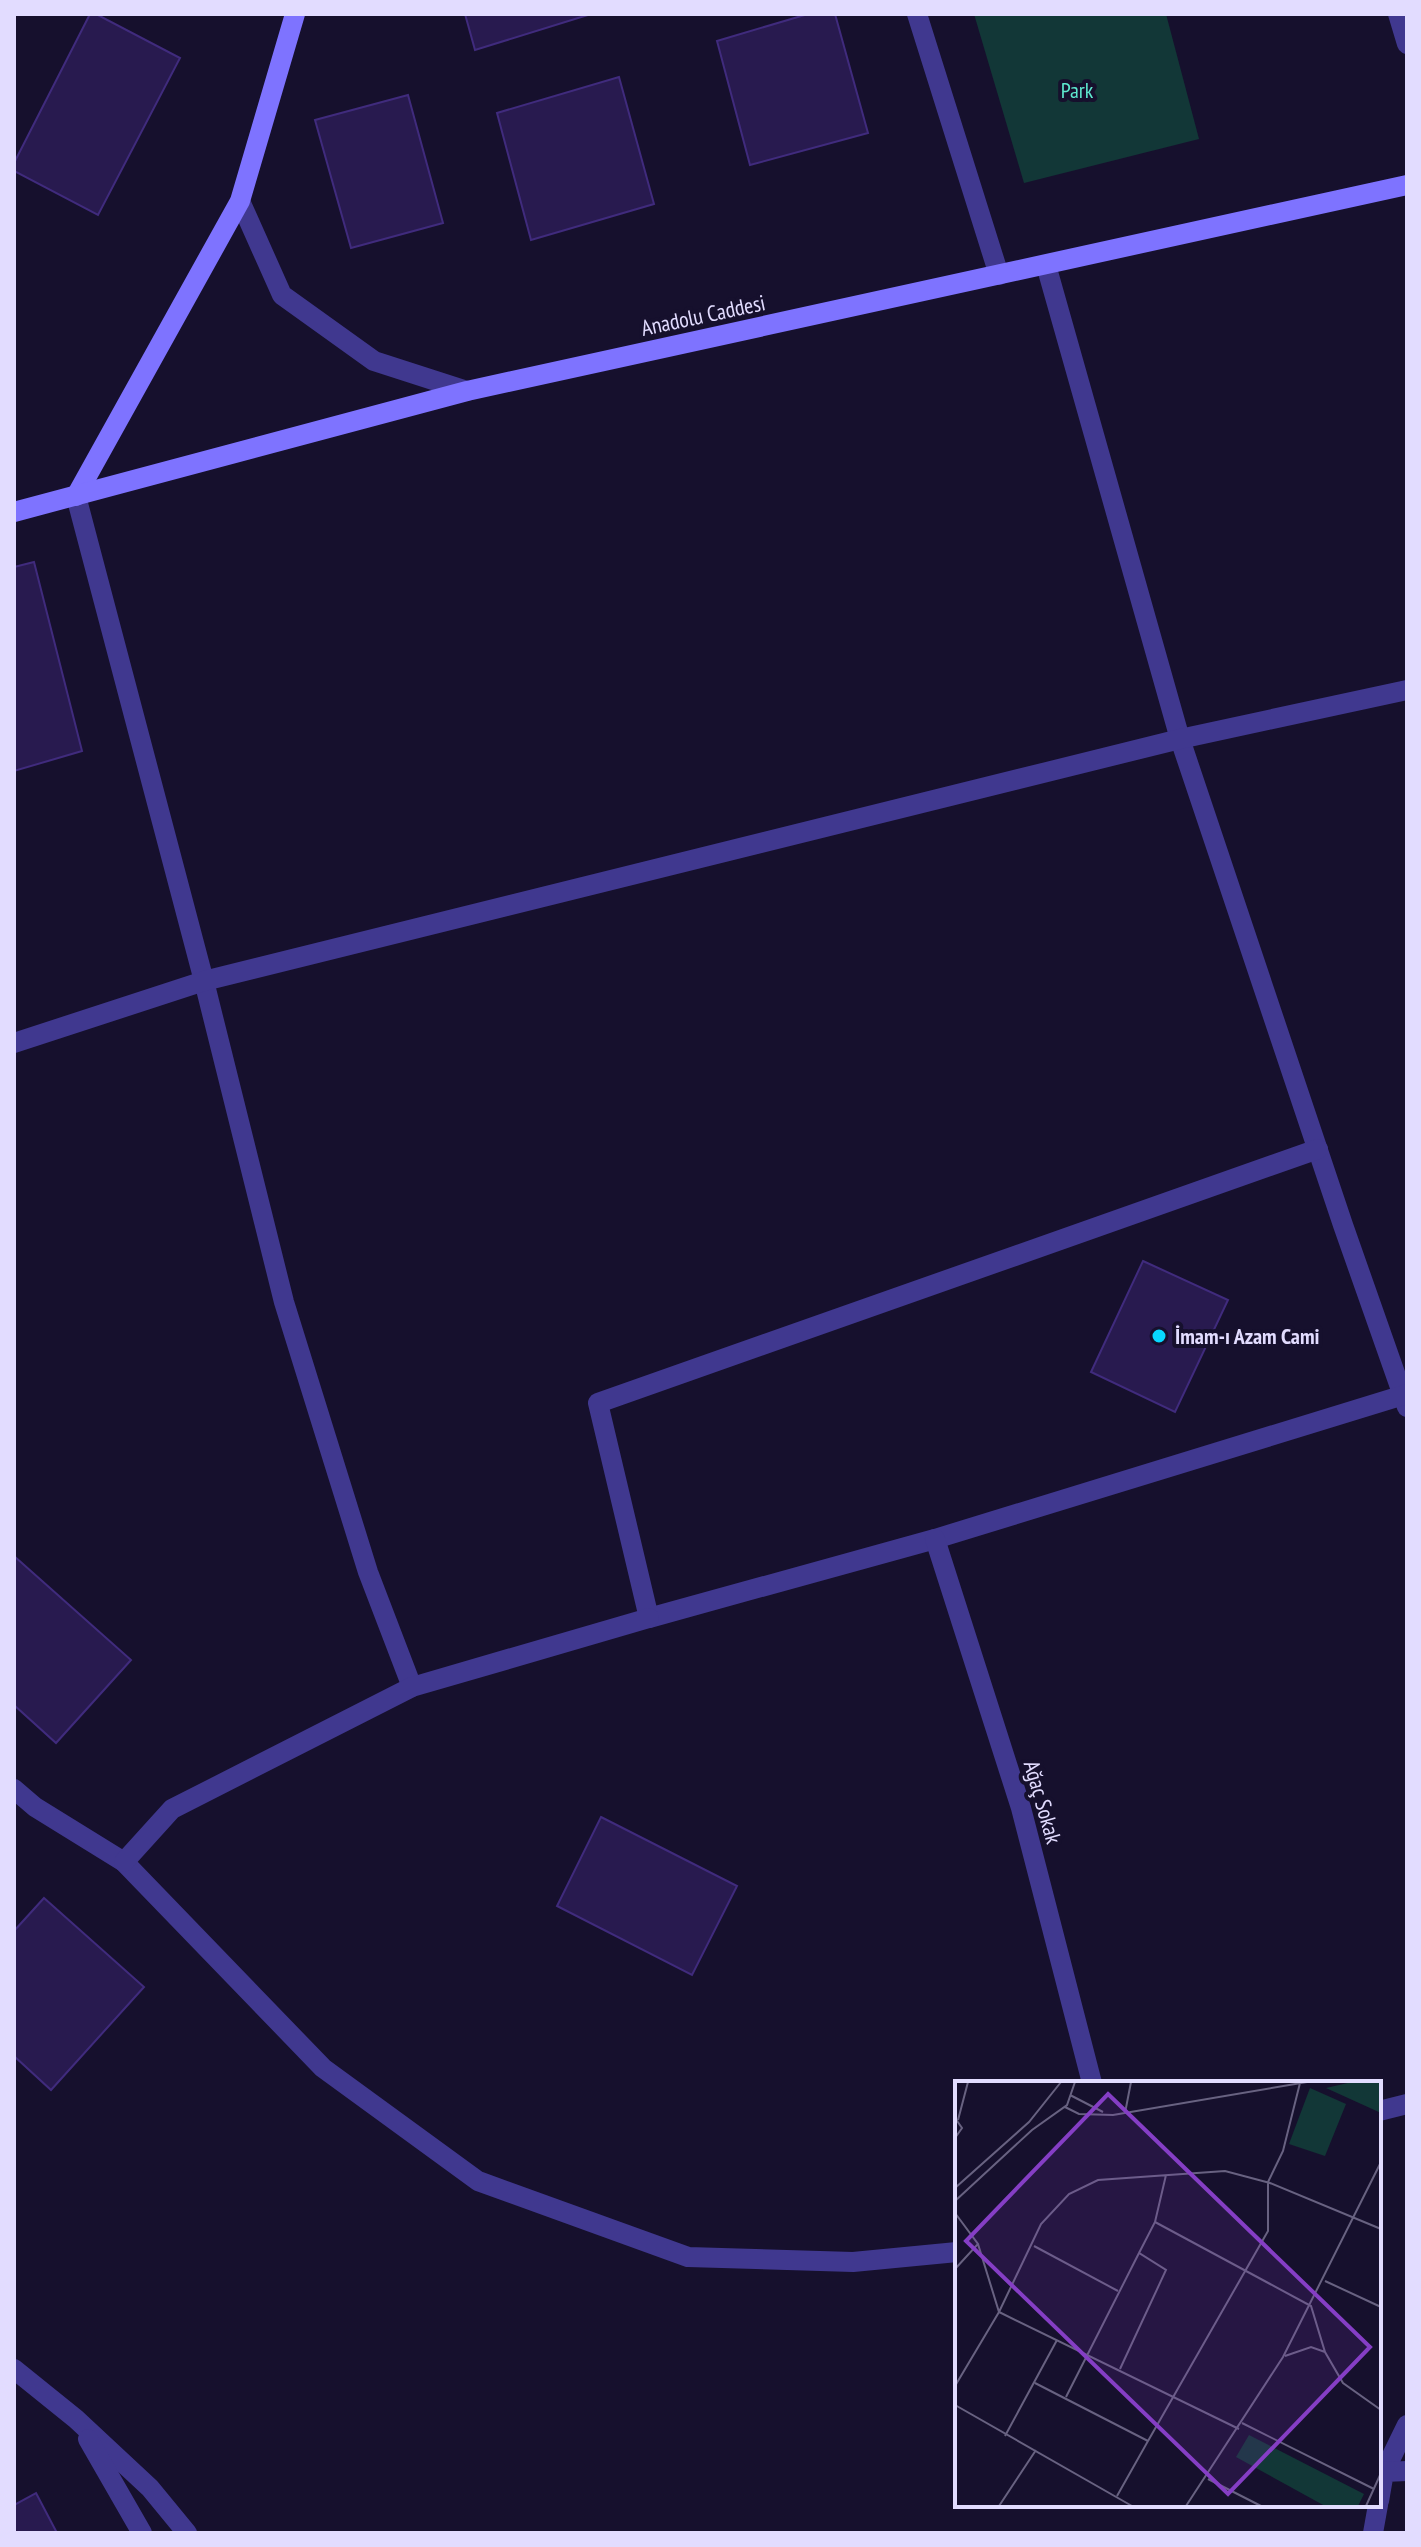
<svg xmlns="http://www.w3.org/2000/svg" width="1421" height="2547" font-family="'PT Sans Narrow',sans-serif">
  <style>
    .green { fill: #123737 }
    .building { fill: #281a4f; stroke: #402b7d; stroke-width: 2 }
    .lines { fill: none; stroke-linecap: round; stroke-linejoin: round }
    .street { stroke: #40388f; stroke-width: 20 }
    .secondary { stroke: #7e73ff; stroke-width: 20 }
    .poi-dot { fill: #08d8ff; stroke: #16102d; stroke-width: 3 }
    .labels { text-anchor: middle; dominant-baseline: central; stroke-width: 8; stroke-linejoin: round; paint-order: stroke }
    .park-label { font-size: 22px; fill: #5ee8ce; stroke: #16102d }
    .street-label { font-size: 22px; fill: #e2dcff; stroke: #16102d }
    .poi-label { font-size: 22px; font-weight: bold; fill: #e2dcff; stroke: #16102d; text-anchor: start }
    .inset-road { fill: none; stroke: #686281; stroke-width: 2 }
    .view { fill: #853ec5; fill-opacity: 0.15; stroke: #853ec5; stroke-width: 4 }
    .inset-edge { fill: none; stroke: #e2dcff; stroke-width: 4 }
  </style>
  <rect width="100%" height="100%" fill="#16102d"/>
  <path class="green" d="M974,14H1166L1199,139L1024,183Z"/>
  <g class="building">
    <path d="M90,14H96L180,58L98,215L14,171V163Z"/>
    <path d="M465,14H591L475,50Z"/>
    <path d="M808,14H835L868,133L750,165L717,41Z"/>
    <path d="M619,77L654,204L531,240L497,113Z"/>
    <path d="M408,95L443,223L351,248L315,120Z"/>
    <path d="M34,562L82,751L14,771V567Z"/>
    <path d="M1143,1261L1228,1300L1175,1412L1091,1372Z"/>
    <path d="M14,1556L131,1660L56,1743L14,1705Z"/>
    <path d="M601,1817L737,1886L692,1975L557,1906Z"/>
    <path d="M44,1898L144,1987L51,2090L14,2056V1931Z"/>
    <path d="M36,2493L57,2533H14V2505Z"/>
  </g>
  <g class="lines">
    <g class="street">
      <path d="M917,14L999,275"/>
      <path d="M1398,14L1407,44"/>
      <path d="M240,201L282,295L374,361L467,391"/>
      <path d="M1046,265L1180,739L1343,1225L1407,1407"/>
      <path d="M76,496L204,981L284,1302L368,1572L412,1687"/>
      <path d="M14,1043L204,981L1180,739L1407,690"/>
      <path d="M1318,1149L598,1403L649,1618L935,1539L1407,1394"/>
      <path d="M935,1539L1021,1808L1092,2083"/>
      <path d="M14,1789L35,1807L124,1862L323,2068L478,2181L688,2257L853,2262L957,2252"/>
      <path d="M124,1862L172,1809L412,1687L649,1618"/>
      <path d="M1379,2111L1407,2104"/>
      <path d="M14,2369L76,2419L150,2488L187,2533"/>
      <path d="M88,2439L142,2533"/>
      <path d="M1384,2472L1407,2425"/>
      <path d="M1379,2501L1384,2472L1407,2471"/>
      <path d="M1373,2533L1378,2505"/>
    </g>
    <g class="secondary">
      <path d="M76,496L240,201L295,14"/>
      <path d="M14,512L467,391L1407,185"/>
    </g>
  </g>
  <circle class="poi-dot" cx="1159" cy="1336" r="8"/>
  <g class="labels">
    <g class="park-label">
      <text x="1077" y="90">Park</text>
    </g>
    <g class="street-label">
      <text transform="translate(703 315) rotate(-12)">Anadolu Caddesi</text>
      <text transform="translate(1043 1802) rotate(74)">Ağaç Sokak</text>
    </g>
    <g class="poi-label">
      <text x="1175" y="1336">İmam-ı Azam Cami</text>
    </g>
  </g>
  <g transform="translate(955 2081)">
    <rect width="426" height="426" fill="#16102d"/>
    <path d="M397,1L426,2V32L371,7ZM355,7L391,23L370,75L334,63ZM294,354L409,413L403,425H370L281,376Z" fill="#123737"/>
    <path class="inset-road" d="M115,14L148,31M110,26L124,33L158,34L352,1M170,32L176,1M3,39L13,1M0,57L7,47L0,37M0,107L74,41L106,1M0,120L77,49L112,24L120,1M0,132L23,163L0,188M200,141L356,225L370,271L388,302L426,329M23,163L44,231L284,348M79,165L163,210M184,172L200,141L211,94M370,200L426,226M330,275L356,266L370,271M80,302L193,360L162,415M0,305L44,231L86,143L114,113L143,99L270,90L315,102L426,148M111,316L184,172L211,189L165,288M0,324L177,425M287,342L419,408M50,355L102,259M193,360L313,150V101L328,70L345,2M253,398L306,425M44,425L81,369M231,425L328,276L426,81M411,425L426,392"/>
    <path class="view" d="M153,13L415,266L273,413L11,160Z"/>
    <rect width="426" height="426" class="inset-edge"/>
  </g>
  <rect width="1421" height="2547" fill="none" stroke="#e2dcff" stroke-width="32"/>
</svg>
